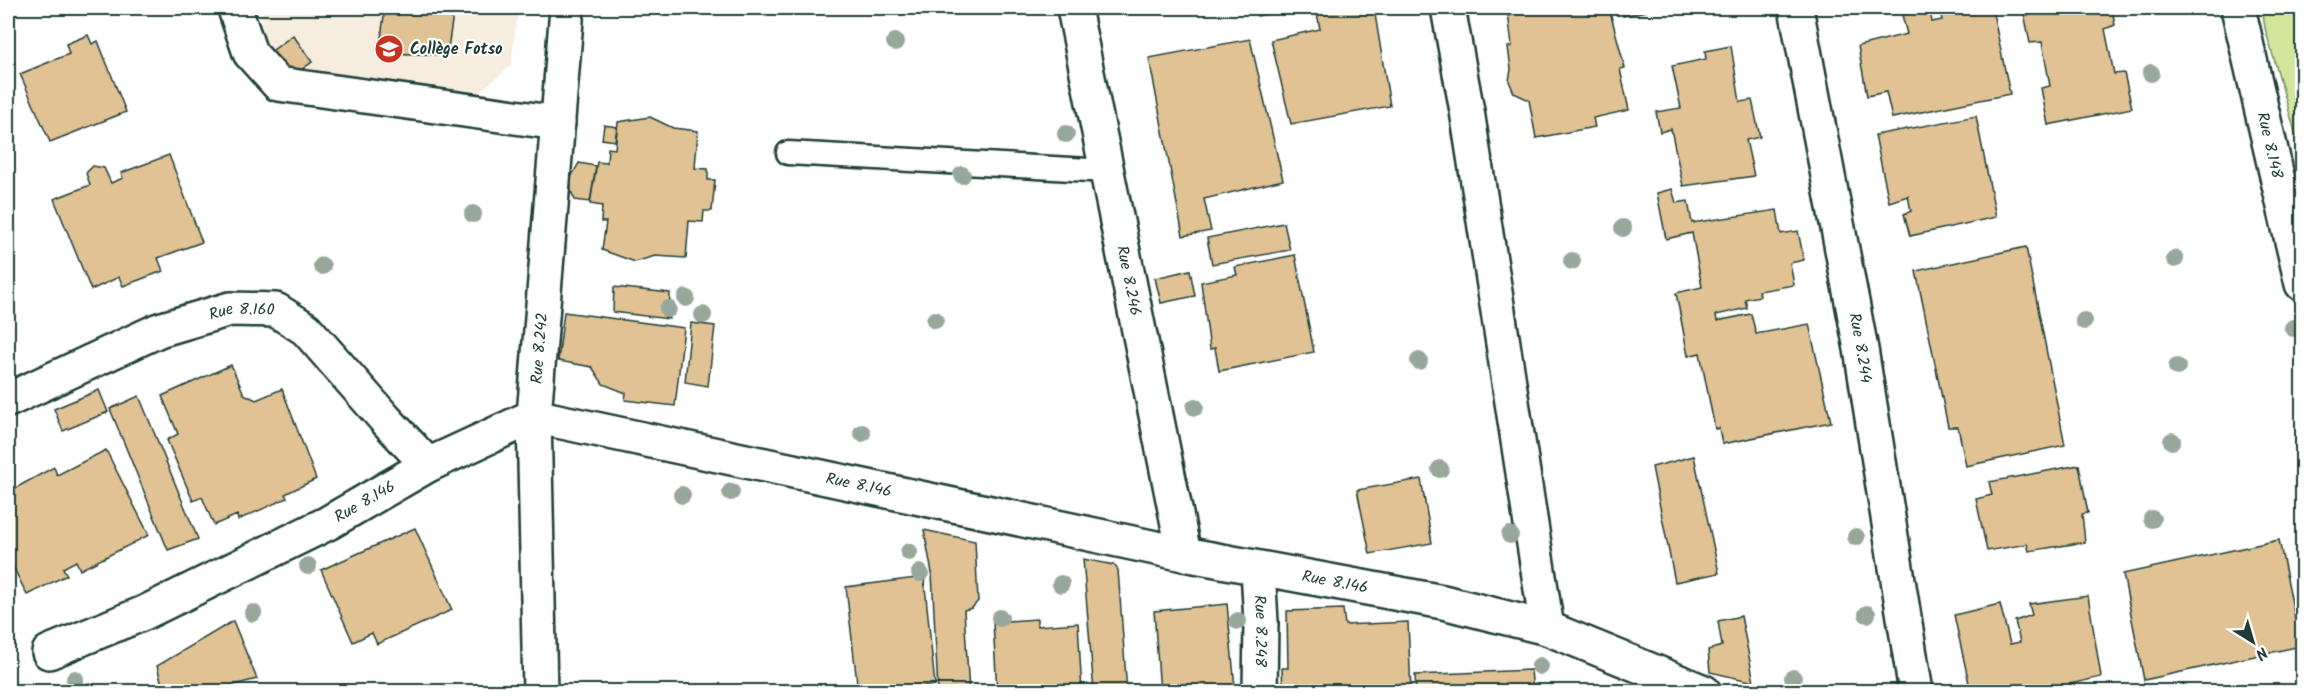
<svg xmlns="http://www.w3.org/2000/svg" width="2310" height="699" font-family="Kalam,sans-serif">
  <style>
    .built { fill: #f6eddf }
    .green { fill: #d3e79c; stroke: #799268; stroke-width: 1.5 }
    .building { fill: #e0c294; stroke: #1f3d34; stroke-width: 1.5 }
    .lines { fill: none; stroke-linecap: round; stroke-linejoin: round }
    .service-casing { stroke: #1f3d34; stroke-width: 27 }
    .minor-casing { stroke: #1f3d34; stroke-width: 38 }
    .service { stroke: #fff; stroke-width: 22 }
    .minor { stroke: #fff; stroke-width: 33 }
    .tree { fill: #98a79b }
    .labels { text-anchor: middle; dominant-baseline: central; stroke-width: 4.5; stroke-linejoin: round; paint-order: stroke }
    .poi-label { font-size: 16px; font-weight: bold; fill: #1f3d34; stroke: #fff; text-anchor: start }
    .street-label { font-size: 16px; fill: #1f3d34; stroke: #fff }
  </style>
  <rect width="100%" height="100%" fill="#fff"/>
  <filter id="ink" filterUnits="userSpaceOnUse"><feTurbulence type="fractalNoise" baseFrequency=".0167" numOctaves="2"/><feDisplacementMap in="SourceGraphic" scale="12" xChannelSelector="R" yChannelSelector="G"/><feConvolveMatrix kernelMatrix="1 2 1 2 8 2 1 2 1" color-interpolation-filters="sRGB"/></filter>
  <g filter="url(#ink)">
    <path class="built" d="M263,8H518L511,66L478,93L307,80L293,76L260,43Z"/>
    <path class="green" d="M2262,8H2302V156L2265,28Z"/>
    <g class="building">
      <path d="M385,8H454L447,55L379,53Z"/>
      <path d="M1255,8H1300L1257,16Z"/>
      <path d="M1316,8H1374L1390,106L1291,124L1271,40L1320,29Z"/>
      <path d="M1513,8H1609L1625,68L1620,69L1629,110L1593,118L1595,127L1536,138L1529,100L1514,93L1509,81L1511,69L1508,47L1512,46L1508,13L1514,11Z"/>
      <path d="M1621,8H1647V11L1623,16Z"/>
      <path d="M1939,8H1992L2010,94L1892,118L1886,92L1867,96L1858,46L1907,34L1902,15L1930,10L1932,22L1942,20Z"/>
      <path d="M2023,8H2112L2115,25L2105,29L2114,74L2124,73L2132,108L2048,125L2041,88L2050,86L2042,42L2030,43Z"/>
      <path d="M88,35L92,44L98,41L126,112L50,142L20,74L69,54L66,44Z"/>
      <path d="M293,35L312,62L287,80L268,54Z"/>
      <path d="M1250,39L1283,180L1204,199L1211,231L1183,236L1149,58Z"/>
      <path d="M1731,46L1740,102L1752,100L1760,137L1746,140L1754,176L1683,186L1671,129L1660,132L1656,112L1681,108L1672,66L1706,59L1705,51Z"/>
      <path d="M1976,116L1996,217L1910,236L1904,214L1911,211L1908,196L1889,202L1875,135Z"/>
      <path d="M650,117L673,128L698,131L695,168L708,169V180H715L712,211H704L703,222L689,221L686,258L655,256L635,262L602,250L606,222H601L602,206L590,204L597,162L607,163L608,148L615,149L618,122Z"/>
      <path d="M604,125L617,127L615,141L602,139Z"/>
      <path d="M8,138L12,150L8,152Z"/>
      <path d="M169,155L202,242L158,258L163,271L123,286L119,277L91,290L54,199L90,185L86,173L93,166L104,168L111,183L123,178L121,173Z"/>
      <path d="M579,163L596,166L590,202L575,200L571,191L570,179Z"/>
      <path d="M1672,189L1676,203L1688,201L1692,223L1777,210L1781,234L1798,231L1804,260L1790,263L1794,285L1759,291L1760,296L1745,299L1747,308L1716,315L1717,321L1751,314L1756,334L1809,324L1831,422L1722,444L1719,428L1715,429L1700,353L1688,356L1676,293L1702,287L1692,233L1666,239L1657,193Z"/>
      <path d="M1284,223L1290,250L1212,264L1207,238Z"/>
      <path d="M2026,247L2065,445L1966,466L1958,427H1948L1916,271Z"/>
      <path d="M1295,255L1314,352L1219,371L1215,348L1210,349L1201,282L1237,275L1235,267Z"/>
      <path d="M1190,270L1195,296L1161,303L1155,278Z"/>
      <path d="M614,287L670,293L669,319L613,312Z"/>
      <path d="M564,312L684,328L675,406L625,400L626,393L603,384L592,367L558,361Z"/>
      <path d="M691,323L715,326L708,386L685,382Z"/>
      <path d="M231,365L244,394L256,400L282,389L316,479L285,494L287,498L238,520L237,515L214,525L202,497L193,501L167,440L178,434L162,396Z"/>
      <path d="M99,390L108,412L63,431L54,409Z"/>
      <path d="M139,396L198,539L168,550L110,409Z"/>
      <path d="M106,450L149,535L80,570L76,561L63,568L67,575L27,595L8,556V492L54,467L57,475Z"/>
      <path d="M1694,456L1719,573L1675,582L1652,467Z"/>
      <path d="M2079,465L2088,513L2082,514L2085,542L2029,551L2027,544L1987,551L1976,499L1992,495L1989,482Z"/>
      <path d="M1421,479L1432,543L1370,554L1357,490Z"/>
      <path d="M415,528L452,610L377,644L372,633L353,642L321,570Z"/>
      <path d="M924,530L975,541L978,601L972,608L964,610L969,692H938L932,573Z"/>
      <path d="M2279,540L2301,646L2144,680L2123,574Z"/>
      <path d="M1083,559L1114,565L1118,570L1127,692H1094Z"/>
      <path d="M924,577L935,685L881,692H858L846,587Z"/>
      <path d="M2088,596L2101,677L2048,689L2049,692H2025L2023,688L2014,689V692H1983L1981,686L1970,688L1954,615L2000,604L2010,644L2020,642L2015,621L2032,615L2029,604Z"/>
      <path d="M1227,604L1235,687L1187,692H1160L1154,611Z"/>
      <path d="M1343,609L1345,625L1408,622L1411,692H1283L1282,668H1288L1287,611Z"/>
      <path d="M1741,616L1754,682L1710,672L1708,650L1722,646L1718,621Z"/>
      <path d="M1037,619V626L1078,623L1082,692H997L993,622Z"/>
      <path d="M233,621L257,679L207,692H164L157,666Z"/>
      <path d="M1531,670L1533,692H1416L1415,675Z"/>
      <path d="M1644,687V692H1609V690Z"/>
    </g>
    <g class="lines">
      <g class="service-casing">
        <path id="service" d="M788,153L1107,171"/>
      </g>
      <g class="minor-casing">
        <g id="minor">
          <path d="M236,8V12L250,53L278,84L558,123"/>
          <path id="s1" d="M1074,8L1184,554"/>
          <path d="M1448,8L1467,111L1547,628"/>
          <path id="s2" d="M1796,8L1861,349L1916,692"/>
          <path id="s3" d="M2238,8L2302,284"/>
          <path id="s4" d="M8,400L159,330L230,309L276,310L306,329L386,420L428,465"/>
          <path id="s5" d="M1258,569L1261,622L1260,692"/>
          <path id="s6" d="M49,652L144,613L328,523L428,465L534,416L1184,554L1443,602L1547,628L1704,692"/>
          <path id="s7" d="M540,692L534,416L567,8"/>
        </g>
      </g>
      <use href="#service" class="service"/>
      <use href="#minor" class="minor"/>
    </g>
    <g class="tree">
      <circle cx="895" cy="42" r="9"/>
      <circle cx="2151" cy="73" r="9"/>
      <circle cx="1066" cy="134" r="9"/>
      <circle cx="962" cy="175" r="9"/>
      <circle cx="473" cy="214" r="9"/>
      <circle cx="1623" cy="228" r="9"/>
      <circle cx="2175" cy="259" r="9"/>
      <circle cx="1572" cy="261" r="9"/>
      <circle cx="322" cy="266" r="9"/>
      <circle cx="686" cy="298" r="9"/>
      <circle cx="668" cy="309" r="9"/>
      <circle cx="703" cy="315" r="9"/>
      <circle cx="935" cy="320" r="9"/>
      <circle cx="2084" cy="321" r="9"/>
      <circle cx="2293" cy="328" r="9"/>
      <circle cx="1419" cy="361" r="9"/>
      <circle cx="2177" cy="367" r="9"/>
      <circle cx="1195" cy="407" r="9"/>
      <circle cx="862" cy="433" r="9"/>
      <circle cx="2172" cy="441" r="9"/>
      <circle cx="1440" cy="469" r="9"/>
      <circle cx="731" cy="492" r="9"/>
      <circle cx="682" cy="495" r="9"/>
      <circle cx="2152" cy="519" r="9"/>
      <circle cx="1510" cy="535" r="9"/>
      <circle cx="1856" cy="537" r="9"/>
      <circle cx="909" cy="552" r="9"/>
      <circle cx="308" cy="566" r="9"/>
      <circle cx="920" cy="573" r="9"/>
      <circle cx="1061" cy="584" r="9"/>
      <circle cx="253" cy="613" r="9"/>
      <circle cx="1867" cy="614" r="9"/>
      <circle cx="1000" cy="618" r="9"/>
      <circle cx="1238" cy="621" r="9"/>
      <circle cx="1540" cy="666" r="9"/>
      <circle cx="1793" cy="678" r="9"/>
      <circle cx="75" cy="679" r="9"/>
    </g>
  </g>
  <defs>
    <g id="school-disc" transform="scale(1.5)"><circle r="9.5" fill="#c8321e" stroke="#fff"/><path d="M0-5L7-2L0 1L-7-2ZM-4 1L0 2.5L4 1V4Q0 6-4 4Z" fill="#fff"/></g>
  </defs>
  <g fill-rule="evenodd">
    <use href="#school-disc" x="389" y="49"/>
  </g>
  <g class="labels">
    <g class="poi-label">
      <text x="410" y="49">Collège Fotso</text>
    </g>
    <g class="street-label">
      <text stroke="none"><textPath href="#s3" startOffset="141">Rue 8.148</textPath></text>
      <text stroke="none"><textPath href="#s1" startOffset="278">Rue 8.246</textPath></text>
      <text stroke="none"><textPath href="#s4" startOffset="252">Rue 8.160</textPath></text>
      <text stroke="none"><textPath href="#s7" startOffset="344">Rue 8.242</textPath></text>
      <text stroke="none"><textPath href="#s2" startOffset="346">Rue 8.244</textPath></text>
      <text stroke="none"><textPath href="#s6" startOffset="872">Rue 8.146</textPath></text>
      <text stroke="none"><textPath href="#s6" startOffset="350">Rue 8.146</textPath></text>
      <text stroke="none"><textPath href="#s6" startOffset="1358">Rue 8.146</textPath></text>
      <text stroke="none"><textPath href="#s5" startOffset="62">Rue 8.248</textPath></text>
    </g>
  </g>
  <rect width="2310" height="699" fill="none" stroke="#fff" stroke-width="30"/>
  <rect x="15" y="15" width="2280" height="669" fill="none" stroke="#1f3d34" stroke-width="2" filter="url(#ink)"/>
  <g transform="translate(2253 642) rotate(143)" stroke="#ffffff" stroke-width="4.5" paint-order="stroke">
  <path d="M0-4.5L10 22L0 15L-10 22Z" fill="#1f3d34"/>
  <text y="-9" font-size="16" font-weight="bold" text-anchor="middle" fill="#1f3d34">N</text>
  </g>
</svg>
